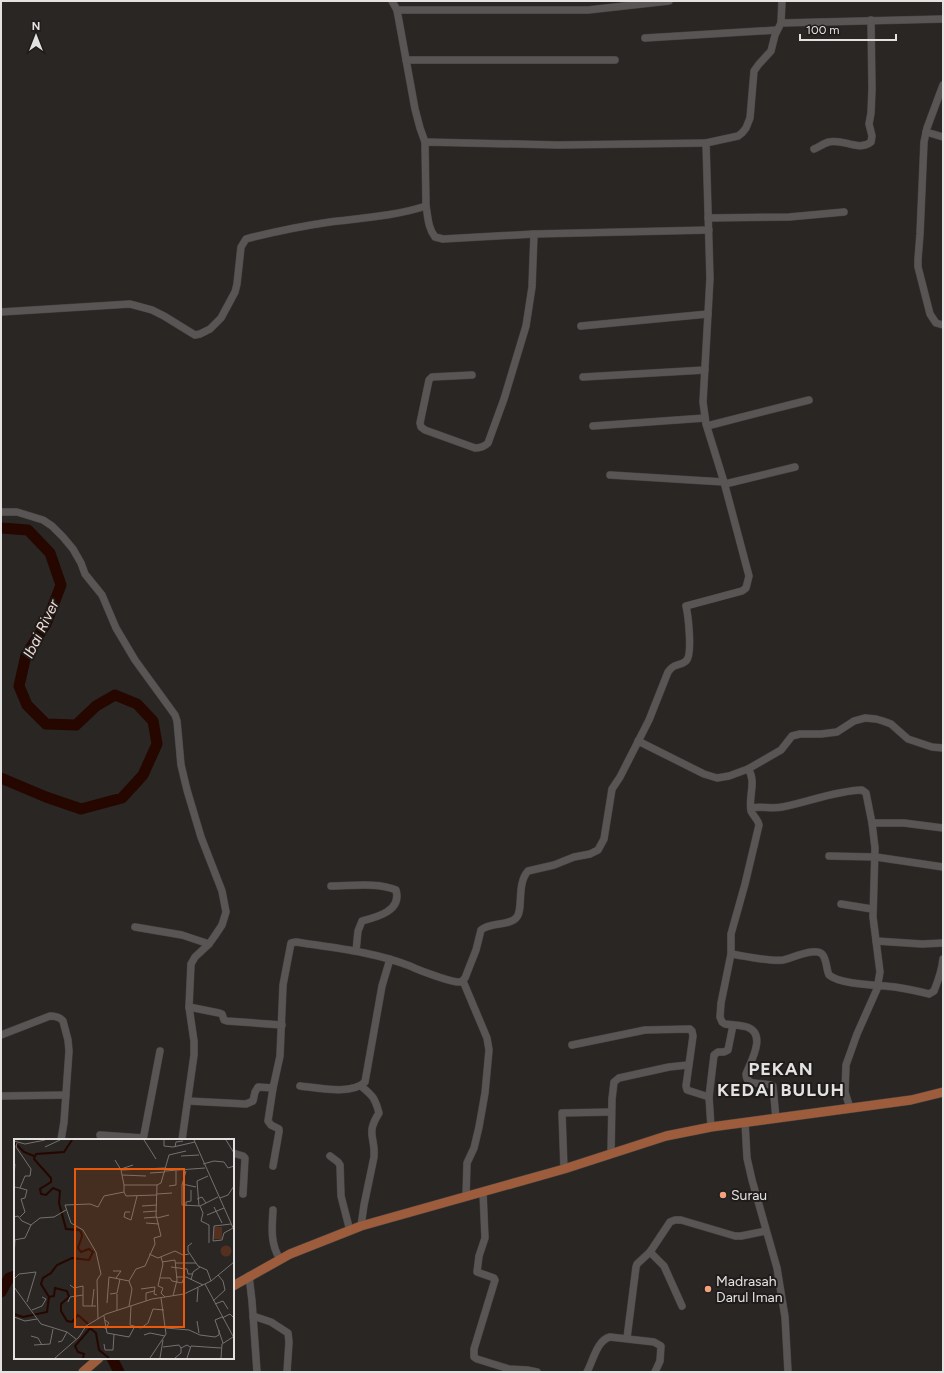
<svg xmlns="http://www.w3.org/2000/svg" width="944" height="1373" font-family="Figtree,sans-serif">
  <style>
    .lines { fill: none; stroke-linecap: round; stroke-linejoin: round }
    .river { stroke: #250700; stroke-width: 11 }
    .minor-casing { stroke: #444240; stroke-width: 8 }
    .major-casing { stroke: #444240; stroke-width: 10 }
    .minor { stroke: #595554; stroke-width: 7 }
    .major { stroke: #9d5c3b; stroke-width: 9 }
    .poi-dot { fill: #f1a17d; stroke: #1f1c1b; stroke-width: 1.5 }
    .labels { text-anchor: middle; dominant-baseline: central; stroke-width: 4; stroke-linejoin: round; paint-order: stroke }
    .poi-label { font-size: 14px; fill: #e4e2e1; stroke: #1f1c1b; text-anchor: start }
    .water-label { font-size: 15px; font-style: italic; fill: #f3dfd6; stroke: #1f1c1b }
    .district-label { font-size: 18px; font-weight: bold; letter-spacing: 1px; fill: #e4e2e1; stroke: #1f1c1b }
    .inset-river { fill: none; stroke: #250700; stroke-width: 2 }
    .inset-road { fill: none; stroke: #747170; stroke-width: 1 }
    .view { fill: #e8590c; fill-opacity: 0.15; stroke: #e8590c; stroke-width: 2 }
    .inset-edge { fill: none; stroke: #e4e2e1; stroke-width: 2 }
  </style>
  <rect width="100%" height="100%" fill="#292624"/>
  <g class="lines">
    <g class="river">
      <path d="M1,528L28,530L50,553L61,585L46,624L26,655L19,686L27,705L46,724L76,725L96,706L115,695L137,704L153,721L157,744L143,775L122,798L81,809L46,797L1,778"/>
      <path d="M1,1292L9,1278L15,1276"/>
      <path d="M112,1358L119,1372"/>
    </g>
    <g class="minor-casing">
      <g id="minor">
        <path d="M392,1L397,10L415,109L420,128L425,142"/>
        <path d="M397,10H588L669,1"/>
        <path d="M781,23L943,19"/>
        <path d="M645,38L777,30"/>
        <path d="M406,60H615"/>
        <path d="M943,85L927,128L924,142L920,234L918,259V267L930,314L936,323L943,325"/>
        <path d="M926,132L943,137"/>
        <path d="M814,149C819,147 824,143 829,142C842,138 859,152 871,142L872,136L869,124L871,113L872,89L871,20"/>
        <path d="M426,206C428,217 428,228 435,237L443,239L534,234L709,230"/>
        <path d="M708,218L789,217L844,212"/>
        <path d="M1,312L130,304L152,310L164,316L190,332L195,335L200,334L210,329L221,318L235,292L237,284L241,247L246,239C273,232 302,226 330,222C362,218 395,216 426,206L425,142L558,145L706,143"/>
        <path d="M581,326L708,314"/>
        <path d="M472,375L432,377L429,380L420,423L421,427L425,430L475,448C481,448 484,447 488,443L504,399L526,326L532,287L534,234"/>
        <path d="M583,377L705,370"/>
        <path d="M593,426L705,418"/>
        <path d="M707,426L809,400"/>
        <path d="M610,475L724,482"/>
        <path d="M725,484L795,467"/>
        <path d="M1,512H17L43,520L52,526L63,537L73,549L81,563L85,574L102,595L116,628L135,660L175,715L177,721L181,765L187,790L201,837L222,891L226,912L222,925L214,937L209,944L195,957L191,964L189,1007L194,1041V1055L182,1140"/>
        <path d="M638,741L704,774L717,778L729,776L748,769L781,750L792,736L800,734H821L837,732L854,721L865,718L876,719L883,721L891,724L908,739L932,747L943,748"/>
        <path d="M748,769C757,781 748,797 751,811C753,816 758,819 759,825L745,884L731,934V954L721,1003L720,1017L722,1022L725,1024C732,1025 740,1025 747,1027C767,1034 751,1061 746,1074C746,1088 764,1081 773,1086L776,1119"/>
        <path d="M751,808C761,806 772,809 782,807C809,802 834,791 862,790L866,793L872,823L875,848L873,917L880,972L877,989L857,1034L846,1065L845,1092L850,1108"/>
        <path d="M872,823H904L943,828"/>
        <path d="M829,856L876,857L943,867"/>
        <path d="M331,886C350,886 378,882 396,890C402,911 377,917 362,921L358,931L356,951"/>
        <path d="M841,904L872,909"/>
        <path d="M135,927L182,935L209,944"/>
        <path d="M876,941L922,944L943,943"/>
        <path d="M731,954C745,956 770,962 783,960C793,958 814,947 822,954C827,959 826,969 829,975C841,985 879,985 895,987C907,989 918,991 929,994L934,991C938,981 942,970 943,959"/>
        <path d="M463,981L487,1038L489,1050L485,1093L479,1127L474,1148L467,1163L466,1197"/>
        <path d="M189,1007L219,1013L222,1014L224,1020L227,1021L282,1025"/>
        <path d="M1,1035L50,1016C55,1016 60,1017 63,1021L68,1040L69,1051L64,1122L61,1140"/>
        <path d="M572,1045L645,1030L690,1029L692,1031L693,1036L686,1086L687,1090L709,1097"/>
        <path d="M300,1086C318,1088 352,1095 365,1082L382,986L390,959"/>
        <path d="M361,1086C373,1096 375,1098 379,1113C365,1135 376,1137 374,1157L364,1205L361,1226"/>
        <path d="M1,1096L66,1095"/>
        <path d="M188,1101L246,1104L253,1101L255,1092L258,1087L273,1088"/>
        <path d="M745,1122L747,1158L752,1180L777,1268L785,1317L788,1372"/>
        <path d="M711,1127L709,1097L714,1055L718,1052H724L728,1050L733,1025"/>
        <path d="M100,1135L143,1138"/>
        <path d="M143,1140L160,1051"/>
        <path d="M233,1153L243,1156L245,1158L243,1194"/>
        <path d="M611,1154L612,1099L614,1082L619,1078L669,1067L688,1065"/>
        <path d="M330,1156L338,1162L340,1165L341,1196L350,1231"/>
        <path d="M273,1166L279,1132V1129L271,1125L268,1121L273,1088L280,1056L283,985L291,943L296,942C335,948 374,952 410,966C418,970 453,983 460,982C463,981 463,980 465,978L476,950L481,930C490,922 509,926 516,918C524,911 516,884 528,871L554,865L574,857L590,854L598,850L604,839L612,789L620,777L649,720L668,672C675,662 679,667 686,661C693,655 688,615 686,606L742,591L746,588L749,576L724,482L706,424L703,402L710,278L706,143L738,136L742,133L746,128L750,118L754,71L759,64L771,51L775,35L781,23L782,1"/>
        <path d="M564,1169L562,1113L611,1112"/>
        <path d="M483,1192L485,1238L479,1256L477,1272L494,1278L495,1280L474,1349V1357L477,1359L509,1369L527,1370L537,1372"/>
        <path d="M273,1210C272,1227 270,1244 280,1259"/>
        <path d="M650,1252L664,1266L682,1306"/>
        <path d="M249,1276L252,1301L257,1372"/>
        <path d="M253,1316L271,1322L288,1333L289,1342L287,1372"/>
        <path d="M627,1338L636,1267L637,1264L650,1252L670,1222L675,1220H681L735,1236H741L766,1231"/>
        <path d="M587,1372C593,1361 597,1340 610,1337L654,1342L661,1346L660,1361L655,1372"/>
      </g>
    </g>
    <g class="major-casing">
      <g id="major">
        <path d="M233,1286L290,1254L361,1226L564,1169L666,1136L711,1127L911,1100L943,1092"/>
        <path d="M83,1372L99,1358"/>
      </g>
    </g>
    <use href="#minor" class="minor"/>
    <use href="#major" class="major"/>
  </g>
  <g class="poi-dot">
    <circle cx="723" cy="1195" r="4"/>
    <circle cx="708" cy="1289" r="4"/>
  </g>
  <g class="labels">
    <g class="poi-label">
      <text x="731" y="1195">Surau</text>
      <text x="716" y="1281">Madrasah<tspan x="716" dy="16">Darul Iman</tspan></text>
    </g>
    <g class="water-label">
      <text transform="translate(41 629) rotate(-64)">Ibai River</text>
    </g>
    <g class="district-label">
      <text x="781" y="1069">PEKAN<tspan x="781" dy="21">KEDAI BULUH</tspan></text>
    </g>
  </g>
  <g transform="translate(14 1139)">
    <rect width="220" height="220" fill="#292624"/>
    <path d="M200,88H208V100H200ZM206.5 112a5.5 5.5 0 1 1 11 0a5.5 5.5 0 1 1-11 0Z" fill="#543020"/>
    <path class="inset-river" d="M58,1L50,13L22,15L20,20L37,39V43L26,50L27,55L32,56L39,49L46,52L45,64L52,90L65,91L67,93L68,97L64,109L67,113L75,110L79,113L75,121L58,119L43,126L37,134L29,139L27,145L35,158L40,157L41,149L53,152L55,158L47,165V172L53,182L58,183L64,176L73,184L76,189L74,192L61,207L64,213L70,215L69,219M0,3L10,13L20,17M0,175L9,178L33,173L35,158M76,189L82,194L85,211L95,219"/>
    <path class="inset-road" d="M130,1L142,20M150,1V7L159,8L181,3M180,1L220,91M212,1L220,14M0,2L11,5L31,1M31,8L46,1M161,8L162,3L169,2M167,17L185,16M101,21L107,31L110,46M189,25L200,22L210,23L214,29L220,27M107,30L119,26M107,31L151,29M151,32L191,29M172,32L168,46V66L186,67M136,34L151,33M108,36L132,37M0,37L1,25M168,45L182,48M155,47L162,46V32M0,48L6,49L11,37H16L17,30L2,8L3,4M110,53L112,57L142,56M143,55L158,54M206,59L214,56L220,47M183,60L188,58L192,64M128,67L143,66M172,67V63L177,62V51M185,67L183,42L194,37M200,68L208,84M116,73H111L110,78L117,81L123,57M129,73L143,72M193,76L210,69M0,78L4,77L8,82L17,86M6,78L11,73L7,60L11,59L13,51L6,49M130,79L143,78M143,79L155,76M132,84L145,85M217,85L200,87L199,102L208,101L210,94L219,89M0,101L11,99L17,86L26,79L40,78L52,71M178,104L174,107V112L184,127L193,131L197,142M195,104V86L187,82L189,74L186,67L204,58M135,115L144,119L161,112L169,116L175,115M0,118L1,101M147,118L149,125L144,147L149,149L147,154L151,158M148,123L161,121L163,141L159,157M162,124H182M157,128L173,130L174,135H178M99,132H107L102,139M162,138H172L189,146M146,139H156L158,142L168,144L170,138M0,140L5,135L22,133L13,163M177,141L179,133L186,128M115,142L118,150L115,167M191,145L220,199M56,146L60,149L69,147V167H82M0,148L27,185L53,193L62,200M127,150L141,148L140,155L143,156M96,155L103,154L106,140M132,162V154L140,152M199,162L211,151L209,142L204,136M54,163L56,158L69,156M183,163L184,149M93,164L95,138L115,142L122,130L131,127L141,105L140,99L147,97L142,76L143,46L147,44L155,16L172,12M201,165L209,162L214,170M78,167L80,150M117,167L116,186L127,189L134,184L139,170L150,171M18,171L28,167L32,160L28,158M103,171V155M90,177L93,194L115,198L121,187M0,178L11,182L23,180M208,178L201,181L209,204M208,179L216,175L220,179M84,180L83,141L87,135L82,113L69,91L57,84L51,66L76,65L84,68L90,57L110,53V46H143M91,181L95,184L91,190M183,182L185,194M152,189L175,191L186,196L201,198L205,196V191M130,196L136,194L151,197M17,197L24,199L28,206M44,203L48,202L53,193M90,205L91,211H99L100,195M20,206L36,205L39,190M149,208L165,206L167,209L173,206L176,208M41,219L65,198L72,187L92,175L138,160L170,155L197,142L220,123M136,219L152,195L147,159M146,219L149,201M161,219L167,214V209M173,219L177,207L207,209M207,219L208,205L219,198"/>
    <path class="view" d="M61,30H170V188H61Z"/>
    <rect width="220" height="220" class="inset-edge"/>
  </g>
  <rect width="944" height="1373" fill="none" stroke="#e4e2e1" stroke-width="4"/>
  <g transform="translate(36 36)" stroke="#1f1c1b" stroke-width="3" paint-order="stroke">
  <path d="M0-3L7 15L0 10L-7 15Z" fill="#e4e2e1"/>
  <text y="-6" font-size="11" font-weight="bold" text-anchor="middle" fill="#e4e2e1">N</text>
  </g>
  <path d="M800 34v6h96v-6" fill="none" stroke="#e4e2e1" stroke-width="2"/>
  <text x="806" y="34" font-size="12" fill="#e4e2e1" stroke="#1f1c1b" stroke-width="3" paint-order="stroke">100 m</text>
</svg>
